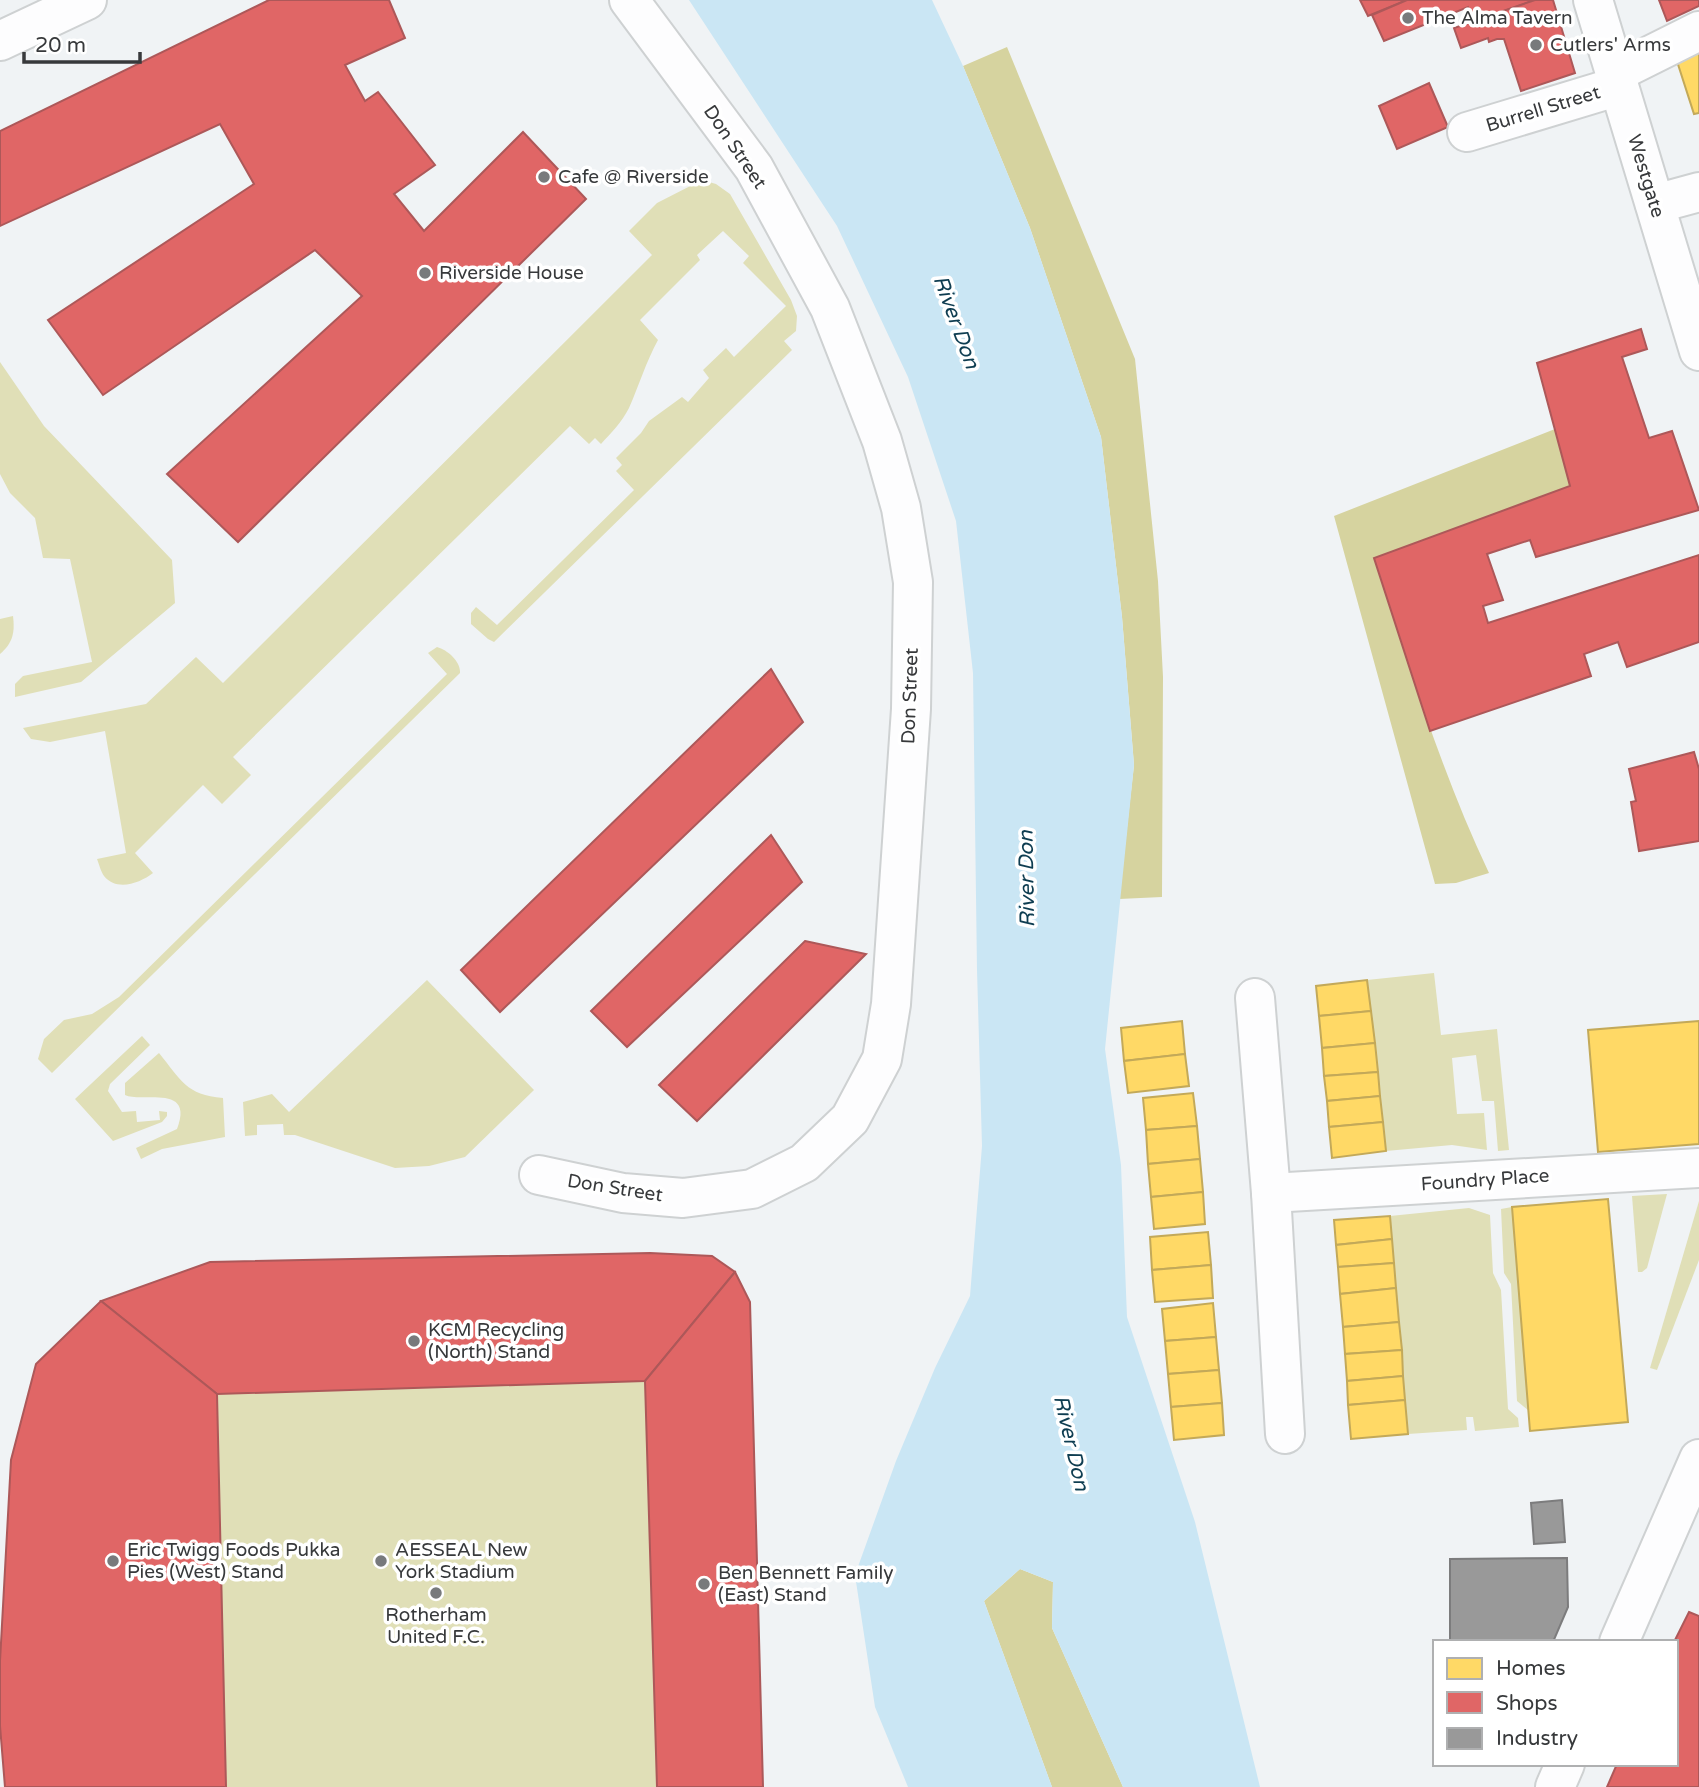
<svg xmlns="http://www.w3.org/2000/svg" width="1699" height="1787" font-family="'Varela Round',sans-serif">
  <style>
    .green { fill: #e0dfb7 }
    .forest { fill: #d6d39f }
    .water { fill: #cae6f4 }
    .homes { fill: #ffd966; stroke: #c3a959; stroke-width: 2 }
    .shops { fill: #e06666; stroke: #ad5859; stroke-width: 2 }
    .industry { fill: #999; stroke: #7c7c7d; stroke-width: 2 }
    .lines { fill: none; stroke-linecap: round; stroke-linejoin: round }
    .street-casing { stroke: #ced1d2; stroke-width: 42 }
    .secondary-casing { stroke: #ced1d2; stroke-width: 42 }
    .street { stroke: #fdfdfe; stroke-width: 38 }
    .secondary { stroke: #fdfdfe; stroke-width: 38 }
    .poi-dot { fill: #787a7c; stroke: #fff; stroke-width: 2.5 }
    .labels { text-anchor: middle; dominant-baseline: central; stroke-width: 7; stroke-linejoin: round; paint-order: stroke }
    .poi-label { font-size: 19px; fill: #37393b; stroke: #fff; text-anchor: start }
    .street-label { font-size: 19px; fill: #37393b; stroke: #fff }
    .water-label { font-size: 21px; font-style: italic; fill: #0e3d51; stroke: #fff }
  </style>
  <rect width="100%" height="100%" fill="#f0f3f5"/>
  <g class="green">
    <path d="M702,180L716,184L730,194L791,300L797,316L796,331L784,341L792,350L494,642L488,639L471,624V613L476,607L497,625L634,490L616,471L622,465L616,458L641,433L649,421L682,397L688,402L709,378L703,370L726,348L734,357L786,306L743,263L749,256L723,231L697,255L700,260L640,320L658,340C646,362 639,385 629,408C622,422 611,433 601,444L595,438L589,444L570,426L233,757L251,775L222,804L203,785L135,853L153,873C140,883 117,892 104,876C101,872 99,864 97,859L126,853L105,731L50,742L31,739L23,728L146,704L196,657L223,683L652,255L629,231L657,203Z"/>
    <path d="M0,362L44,426L172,560L175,603L81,682L15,697V684L23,676L92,662L70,559L43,558L35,518L10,493L0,474Z"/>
    <path d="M13,616C15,632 13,643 0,654V619Z"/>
    <path d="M437,647C448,650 461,662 460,673L52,1073L38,1059L44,1039L64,1020L92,1014L119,997L447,674L428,653Z"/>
    <path d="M1434,973L1441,1035L1497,1029L1509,1150L1498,1151L1494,1101H1482L1476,1055L1452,1058L1457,1114L1484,1113L1487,1150L1452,1145L1386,1151L1367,980Z"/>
    <path d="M427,980L534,1090L465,1157L429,1166L395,1168L295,1135H284L283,1124L257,1125V1135L245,1136L243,1102L272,1094L289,1112Z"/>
    <path d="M142,1036L150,1045L110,1084L108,1091L122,1112L136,1111L137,1122L160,1120L159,1111L167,1112V1116L162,1122L113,1141L75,1099Z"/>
    <path d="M159,1053C181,1080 186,1095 223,1098L225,1137L162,1149L141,1159L136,1148L177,1129C195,1083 141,1103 125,1095V1083Z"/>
    <path d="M1667,1194L1647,1268L1642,1272H1638L1632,1196Z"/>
    <path d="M1699,1201V1260L1657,1370L1650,1368Z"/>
    <path d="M1512,1207L1529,1411L1517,1401L1511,1284L1504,1273L1501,1209Z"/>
    <path d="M1469,1208L1490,1215L1493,1273L1501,1290L1508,1409L1518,1418L1519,1427L1475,1431L1473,1417H1466L1467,1430L1408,1434L1390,1216Z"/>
    <path d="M650,1253L712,1256L735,1272L750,1302L763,1787H5L0,1726V1662L11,1460L36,1364L101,1301L210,1262Z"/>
  </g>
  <g class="forest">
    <path d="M1007,47L1135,359L1158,581L1163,677L1162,897L1119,899L1134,765L1122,617L1101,437L1030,228L963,66Z"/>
    <path d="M1555,429L1570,486L1374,559C1409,665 1441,772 1489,873L1456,883L1435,884L1334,516Z"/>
    <path d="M1020,1569L1053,1582L1052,1628L1123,1787H1052L984,1601Z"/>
  </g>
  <path class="water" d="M689,0H932L963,66L1030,228L1101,437L1122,617L1134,765L1105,1049L1121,1165L1127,1317L1195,1522L1260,1787H1123L1052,1628L1053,1582L1020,1569L984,1601L1052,1787H908L875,1707L855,1575L896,1461L935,1368L970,1296L982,1146L977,970L973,673L956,521L908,377L837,226Z"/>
  <g class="homes">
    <path d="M1699,43V113L1694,114L1675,55Z"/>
    <path d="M1367,980L1371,1011L1319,1016L1316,986Z"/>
    <path d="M1371,1011L1375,1043L1322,1048L1319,1016Z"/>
    <path d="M1182,1021L1185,1054L1124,1061L1121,1028Z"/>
    <path d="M1699,1021V1144L1598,1152L1588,1030Z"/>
    <path d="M1375,1043L1378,1072L1324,1076L1322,1048Z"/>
    <path d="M1185,1054L1189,1086L1128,1093L1124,1061Z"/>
    <path d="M1378,1072L1380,1096L1327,1101L1324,1076Z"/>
    <path d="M1193,1093L1197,1126L1146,1130L1143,1098Z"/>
    <path d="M1380,1096L1383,1122L1329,1127L1327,1101Z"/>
    <path d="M1383,1122L1386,1151L1332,1158L1329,1127Z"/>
    <path d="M1197,1126L1200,1159L1148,1164L1146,1130Z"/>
    <path d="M1200,1159L1203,1192L1151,1197L1148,1164Z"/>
    <path d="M1203,1192L1205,1224L1154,1229L1151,1197Z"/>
    <path d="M1608,1199L1628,1422L1530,1431L1512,1207Z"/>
    <path d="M1390,1216L1392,1239L1336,1245L1334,1220Z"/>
    <path d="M1208,1232L1211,1265L1152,1270L1150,1237Z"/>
    <path d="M1392,1239L1394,1263L1338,1267L1336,1245Z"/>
    <path d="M1394,1263L1396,1288L1340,1294L1338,1267Z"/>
    <path d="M1211,1265L1213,1298L1155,1302L1152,1270Z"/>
    <path d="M1396,1288L1399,1322L1343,1327L1340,1294Z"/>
    <path d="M1213,1303L1216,1337L1165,1341L1162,1309Z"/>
    <path d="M1399,1322L1402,1350L1345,1354L1343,1327Z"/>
    <path d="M1216,1337L1219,1370L1168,1374L1165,1341Z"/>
    <path d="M1402,1350L1403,1376L1347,1381L1345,1354Z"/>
    <path d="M1219,1370L1222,1403L1171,1407L1168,1374Z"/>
    <path d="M1403,1376L1405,1400L1348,1405L1347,1381Z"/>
    <path d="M1405,1400L1408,1434L1351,1439L1348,1405Z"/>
    <path d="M1222,1403L1224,1435L1174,1440L1171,1407Z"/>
  </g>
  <g class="shops">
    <path d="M269,0H389L405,38L345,65L365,101L378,92L435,165L394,194L424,231L523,132L586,199L238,542L167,474L362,296L315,250L103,395L48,320L254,184L220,124L0,226V131Z"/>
    <path d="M1360,0H1407L1368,16Z"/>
    <path d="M1407,0H1535L1473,22L1468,7L1384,41L1372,15Z"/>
    <path d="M1535,0H1553L1575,73L1521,91L1504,39H1497L1489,42L1488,38L1461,48L1454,28Z"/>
    <path d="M1659,0H1699V6L1667,21Z"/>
    <path d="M1429,83L1448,127L1397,149L1379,106Z"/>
    <path d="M1641,329L1647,349L1622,357L1649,438L1672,431L1699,510L1536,557L1530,540L1487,554L1503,600L1483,606L1488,623L1699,555V642L1627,667L1618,642L1584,654L1591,676L1430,731L1374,558L1570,486L1537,363Z"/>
    <path d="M771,669L803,722L500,1012L461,970Z"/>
    <path d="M1694,752L1699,769V841L1639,851L1631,802L1636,801L1629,769Z"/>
    <path d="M771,835L802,882L627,1047L591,1011Z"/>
    <path d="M805,941L866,954L697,1121L659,1085Z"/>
    <path d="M650,1253L712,1256L735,1272L645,1381L217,1394L101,1301L210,1262Z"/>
    <path d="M735,1272L750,1302L763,1787H657L645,1381Z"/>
    <path d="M101,1301L217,1394L226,1787H5L0,1726V1661L11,1460L36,1364Z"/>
    <path d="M1689,1612L1699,1616V1787H1607L1617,1764H1676V1642H1674Z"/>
  </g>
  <g class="industry">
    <path d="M1562,1500L1565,1542L1534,1544L1531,1503Z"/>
    <path d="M1567,1558L1568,1607L1553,1642H1450V1559Z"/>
  </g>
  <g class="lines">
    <g class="street-casing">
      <g id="street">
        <path d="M1615,73L1699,31"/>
        <path d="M1467,132L1619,86"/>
        <path d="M1655,204L1699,192"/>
        <path d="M1255,998L1271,1193L1699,1168"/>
        <path d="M539,1175L623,1193L683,1198L752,1189L804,1163L850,1119L882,1059L891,1004L911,709L913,582L901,508L882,441L830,308L754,168L629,0"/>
        <path d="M1271,1193L1285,1434"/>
      </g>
    </g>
    <g class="secondary-casing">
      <g id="secondary">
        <path d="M1593,0L1699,351"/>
        <path d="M0,41L87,0"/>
        <path d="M1619,1642L1699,1459"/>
        <path d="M1555,1787L1565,1764"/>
      </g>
    </g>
    <use href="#street" class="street"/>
    <use href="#secondary" class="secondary"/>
  </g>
  <g class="poi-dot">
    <circle cx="1408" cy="18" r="7"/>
    <circle cx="1536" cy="45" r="7"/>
    <circle cx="544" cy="177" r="7"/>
    <circle cx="425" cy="273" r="7"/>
    <circle cx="414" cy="1341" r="7"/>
    <circle cx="113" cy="1561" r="7"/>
    <circle cx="381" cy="1561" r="7"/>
    <circle cx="704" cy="1584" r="7"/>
    <circle cx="436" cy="1593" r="7"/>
  </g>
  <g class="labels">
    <g class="poi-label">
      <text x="1422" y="18">The Alma Tavern</text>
      <text x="1550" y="45">Cutlers' Arms</text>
      <text x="558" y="177">Cafe @ Riverside</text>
      <text x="439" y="273">Riverside House</text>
      <text x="428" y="1330">KCM Recycling<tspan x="428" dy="22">(North) Stand</tspan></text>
      <text x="127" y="1550">Eric Twigg Foods Pukka<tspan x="127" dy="22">Pies (West) Stand</tspan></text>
      <text x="395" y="1550">AESSEAL New<tspan x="395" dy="22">York Stadium</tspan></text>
      <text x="718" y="1573">Ben Bennett Family<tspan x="718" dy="22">(East) Stand</tspan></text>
      <text x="436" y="1615" text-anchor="middle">Rotherham<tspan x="436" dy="22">United F.C.</tspan></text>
    </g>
    <g class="street-label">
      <text transform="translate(1543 109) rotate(-17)">Burrell Street</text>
      <text transform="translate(735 147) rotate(56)">Don Street</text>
      <text transform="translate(1646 176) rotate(73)">Westgate</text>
      <text transform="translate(910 696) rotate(-88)">Don Street</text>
      <text transform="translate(1485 1180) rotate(-4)">Foundry Place</text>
      <text transform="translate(615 1188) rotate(9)">Don Street</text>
    </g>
    <g class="water-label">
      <text transform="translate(956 322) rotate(70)">River Don</text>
      <text transform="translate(1027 879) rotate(-91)">River Don</text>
      <text transform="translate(1071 1443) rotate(77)">River Don</text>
    </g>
  </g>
  <rect x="1433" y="1640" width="245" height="126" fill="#ffffff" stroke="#afb0b1" stroke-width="2"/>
  <rect x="1447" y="1658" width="35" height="21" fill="#ffd966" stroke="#afb0b1" stroke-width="2"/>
  <text x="1496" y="1675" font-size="21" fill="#37393b">Homes</text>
  <rect x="1447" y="1692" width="35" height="21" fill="#e06666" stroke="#afb0b1" stroke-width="2"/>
  <text x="1496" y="1710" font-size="21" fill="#37393b">Shops</text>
  <rect x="1447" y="1728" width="35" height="21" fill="#999999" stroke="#afb0b1" stroke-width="2"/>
  <text x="1496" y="1745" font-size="21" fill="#37393b">Industry</text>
  <path d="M24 52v10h116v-10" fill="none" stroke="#37393b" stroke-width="3.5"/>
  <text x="35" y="52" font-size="21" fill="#37393b" stroke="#ffffff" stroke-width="5" paint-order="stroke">20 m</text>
</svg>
